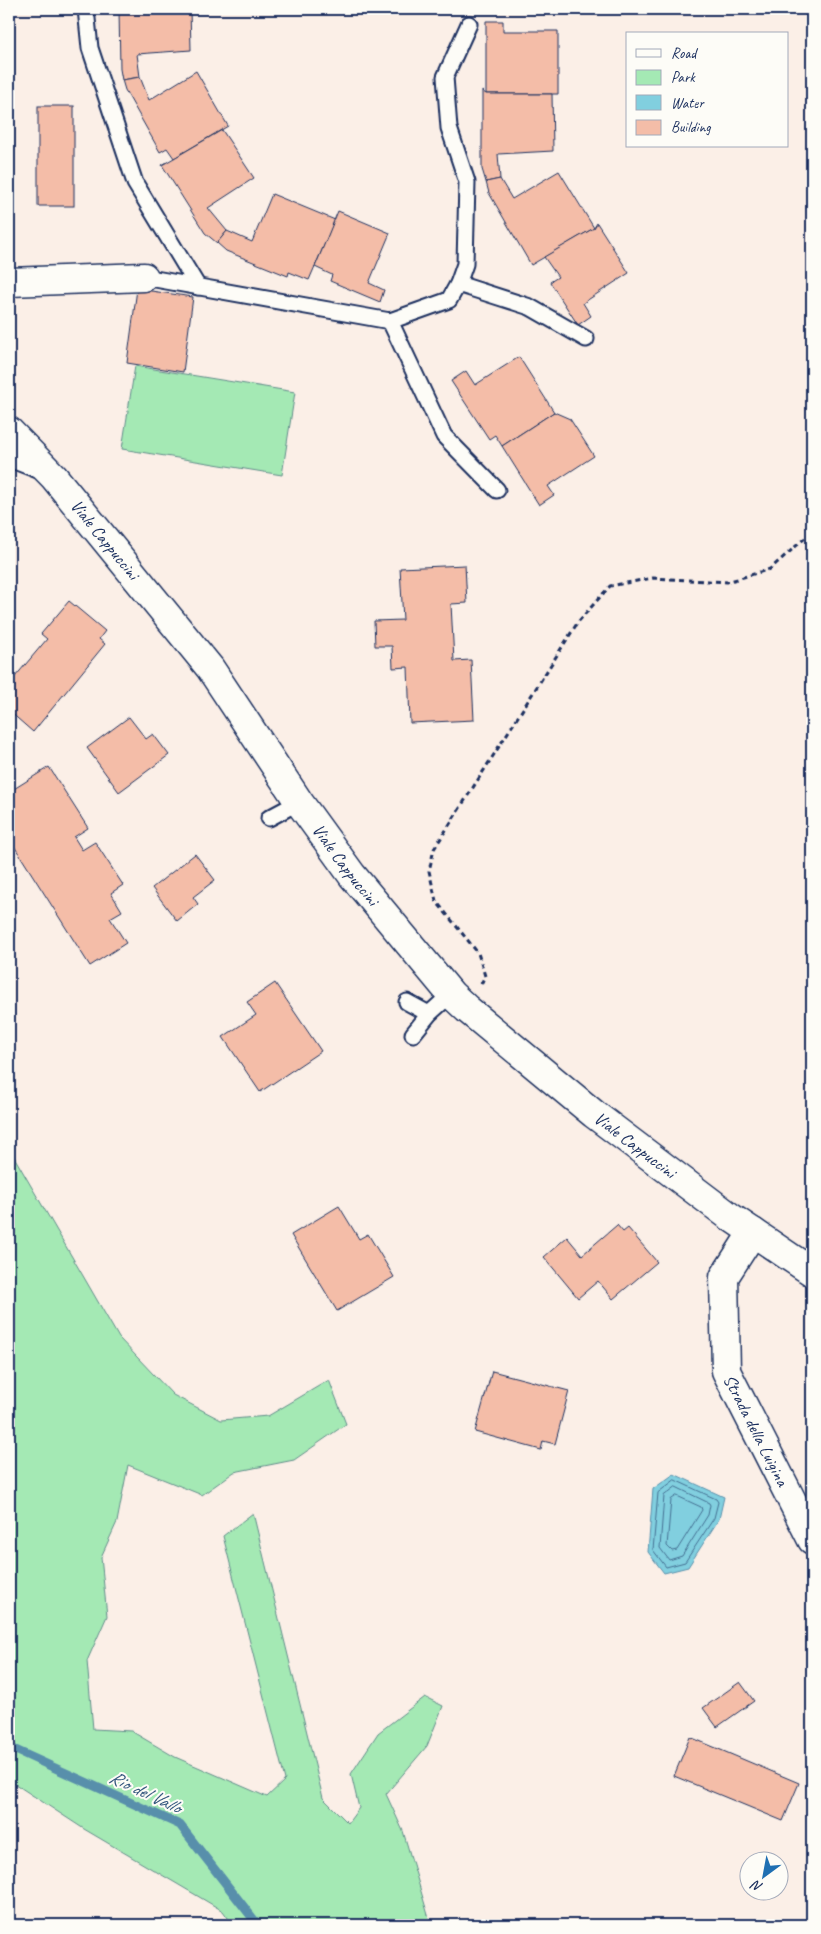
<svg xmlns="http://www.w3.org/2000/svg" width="821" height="1934" font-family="Caveat,sans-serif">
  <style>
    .green { fill: #a4e9b4; stroke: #608c89 }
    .water { fill: #81cfdf; stroke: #588fab }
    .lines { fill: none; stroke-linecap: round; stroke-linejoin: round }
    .shore { stroke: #446f92; stroke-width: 1 }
    .stream { stroke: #588fab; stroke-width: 9 }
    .building { fill: #f4bda8; stroke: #1b2f5e }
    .service-casing { stroke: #1b2f5e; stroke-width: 19 }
    .minor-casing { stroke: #1b2f5e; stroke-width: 31 }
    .secondary-casing { stroke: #1b2f5e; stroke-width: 31 }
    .path { stroke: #1b2f5e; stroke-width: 3; stroke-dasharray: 5 4; stroke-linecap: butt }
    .service { stroke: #fdfcf7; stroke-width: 15 }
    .minor { stroke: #fdfcf7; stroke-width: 28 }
    .secondary { stroke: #fdfcf7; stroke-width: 28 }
    .labels { text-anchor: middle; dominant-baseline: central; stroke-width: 4; stroke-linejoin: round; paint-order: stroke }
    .street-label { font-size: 18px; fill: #1b2f5e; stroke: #fdfcf7 }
    .water-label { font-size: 19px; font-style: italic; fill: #34577e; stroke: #fdfcf7 }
  </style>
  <rect width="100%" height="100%" fill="#fbefe7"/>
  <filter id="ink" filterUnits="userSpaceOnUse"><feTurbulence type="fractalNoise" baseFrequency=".02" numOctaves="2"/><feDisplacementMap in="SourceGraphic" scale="10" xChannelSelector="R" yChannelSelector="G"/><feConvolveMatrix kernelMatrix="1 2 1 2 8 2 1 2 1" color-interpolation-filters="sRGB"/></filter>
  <g filter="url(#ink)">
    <g class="green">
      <path d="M135,366L295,392L282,475L122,449Z"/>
      <path d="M9,1148L119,1338L173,1395L221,1420L268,1416L329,1380L346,1424L294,1460L234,1472L202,1495L128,1465L117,1522L101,1557L107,1616L87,1661L93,1729L131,1731L175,1757L267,1797L285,1780L223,1536L253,1513L323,1798L348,1823L359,1808L351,1774L378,1733L425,1697L443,1706L427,1746L386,1794L403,1831L431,1925H233L223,1911L84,1829L9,1780Z"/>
    </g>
    <path class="water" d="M674,1474L724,1497L719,1519L688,1567L664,1573L648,1552L653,1489Z"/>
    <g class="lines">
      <g class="shore">
        <path d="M675,1480L716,1499L718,1502L714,1518L685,1562L666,1567L653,1550L658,1493Z"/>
        <path d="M676,1487L709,1503L710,1505L708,1515L682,1556L669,1560L660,1548L664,1496Z"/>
        <path d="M677,1496L701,1507L702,1510L677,1550L672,1551L667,1546L671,1500Z"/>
      </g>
      <path class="stream" d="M9,1747L180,1825L258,1925"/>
    </g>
    <g class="building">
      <path d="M119,9H190L191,50L137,54L140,77L122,80L120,69Z"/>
      <path d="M486,21H503V31H558V94H486Z"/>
      <path d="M196,71L228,126L174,158L167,148L160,152L125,90L122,80L140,77L149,100Z"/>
      <path d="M482,91L486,94H552L553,151L498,154L500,179L486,182L482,169Z"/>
      <rect x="38" y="106" width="36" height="100"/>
      <path d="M222,130L254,178L208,208L227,231L217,243L205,233L162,165Z"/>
      <path d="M559,171L594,228L531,265L489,193L486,182L500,179L512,199Z"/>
      <path d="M272,194L335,220L309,280L289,272L288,276L226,251L217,243L227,231L252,242Z"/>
      <path d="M338,211L390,233L369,283L384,290L380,302L330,281L332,275L315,267Z"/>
      <path d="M597,223L629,273L583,303L591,316L578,325L550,282L558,277L544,257L594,228Z"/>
      <path d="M137,289L193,297L183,372L127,363Z"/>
      <path d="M519,357L554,412L502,446L495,435L489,439L451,381L466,371L475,385Z"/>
      <path d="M554,412L570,419L594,456L548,486L554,495L539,505L502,446Z"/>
      <path d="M465,565L467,603L451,604L454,661L471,660L474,720L410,723L408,667L393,668L392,646H375L374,621L403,620L400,568Z"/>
      <path d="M69,601L105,631L99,639L105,644L33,732L9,711V684L47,639L41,634Z"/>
      <path d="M129,717L146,739L153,734L169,755L119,792L87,748Z"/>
      <path d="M49,767L88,828L74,837L82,850L95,842L123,885L111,893L122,911L110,918L126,943L90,966L9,838V792Z"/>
      <path d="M195,854L215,880L193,897L198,904L177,921L152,888Z"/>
      <path d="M275,983L321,1051L260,1092L223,1037L256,1015L247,1002Z"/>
      <path d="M339,1206L359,1239L368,1234L394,1277L337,1311L291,1235Z"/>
      <path d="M617,1225L623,1232L628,1228L657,1262L613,1299L598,1281L578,1298L544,1257L567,1237L582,1255Z"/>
      <path d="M492,1371L569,1391L555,1444L543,1441L541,1450L475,1432Z"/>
      <path d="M740,1682L754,1701L717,1727L703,1708Z"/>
      <path d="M690,1737L799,1783L783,1821L674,1776Z"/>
    </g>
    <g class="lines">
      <g class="service-casing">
        <g id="service">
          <path d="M86,9L90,48L135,183L198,287"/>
          <path d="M144,277L390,321L449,300L458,284L465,264L467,182L449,128L445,77L469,24"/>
          <path d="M458,284L530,307L586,339"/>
          <path d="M390,321L444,436L497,490"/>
          <path d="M9,459L40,471"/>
          <path d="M269,818L299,802"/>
          <path d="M407,1002L429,1014"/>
          <path d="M413,1034L429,1014L451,994"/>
        </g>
      </g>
      <g class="minor-casing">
        <g id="minor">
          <path d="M9,282L144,277"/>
          <path id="s1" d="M753,1232L724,1277L726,1371L812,1540"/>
        </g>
      </g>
      <g class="secondary-casing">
        <g id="secondary">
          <path id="s2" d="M9,431L54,477L210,668L299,802L352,875L451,994L467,1009L594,1114L729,1216L812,1272"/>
        </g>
      </g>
      <path class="path" d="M481,984L485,976L478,953L436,901L429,871L434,849L578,622L610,586L653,578L727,582L770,569L812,532"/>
      <use href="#service" class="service"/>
      <use href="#minor" class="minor"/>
      <use href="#secondary" class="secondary"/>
    </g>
  </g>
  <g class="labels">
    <g class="street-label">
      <text stroke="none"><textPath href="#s2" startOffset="145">Viale Cappuccini</textPath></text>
      <text stroke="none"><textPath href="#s2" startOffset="550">Viale Cappuccini</textPath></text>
      <text stroke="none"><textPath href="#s2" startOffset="955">Viale Cappuccini</textPath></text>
      <text stroke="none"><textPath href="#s1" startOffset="214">Strada della Luigina</textPath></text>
    </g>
    <g class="water-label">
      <text transform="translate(145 1792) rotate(25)">Rio del Vallo</text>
    </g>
  </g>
  <rect width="821" height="1934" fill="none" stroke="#fdfcf7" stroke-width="30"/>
  <rect x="15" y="15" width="791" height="1904" fill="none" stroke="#1b2f5e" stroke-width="2" filter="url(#ink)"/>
  <rect x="626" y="32" width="162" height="115" fill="#fdfcf7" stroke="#a3aaba"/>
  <rect x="636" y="49" width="25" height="8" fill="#fdfcf7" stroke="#a3aaba"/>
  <text x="671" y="58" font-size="15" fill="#1b2f5e">Road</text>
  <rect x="636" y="70" width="25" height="15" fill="#a4e9b4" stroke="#a3aaba"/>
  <text x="671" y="82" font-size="15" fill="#1b2f5e">Park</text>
  <rect x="636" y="95" width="25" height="15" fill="#81cfdf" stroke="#a3aaba"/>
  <text x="671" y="108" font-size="15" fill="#1b2f5e">Water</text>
  <rect x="636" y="120" width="25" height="15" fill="#f4bda8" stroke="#a3aaba"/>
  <text x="671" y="132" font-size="15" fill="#1b2f5e">Building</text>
  <g transform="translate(764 1876) rotate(212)"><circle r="24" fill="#fdfcf7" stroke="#a3aaba"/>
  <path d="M0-4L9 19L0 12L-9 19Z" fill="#1f6fb2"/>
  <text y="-8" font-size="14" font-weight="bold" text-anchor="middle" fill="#1b2f5e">N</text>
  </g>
</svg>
